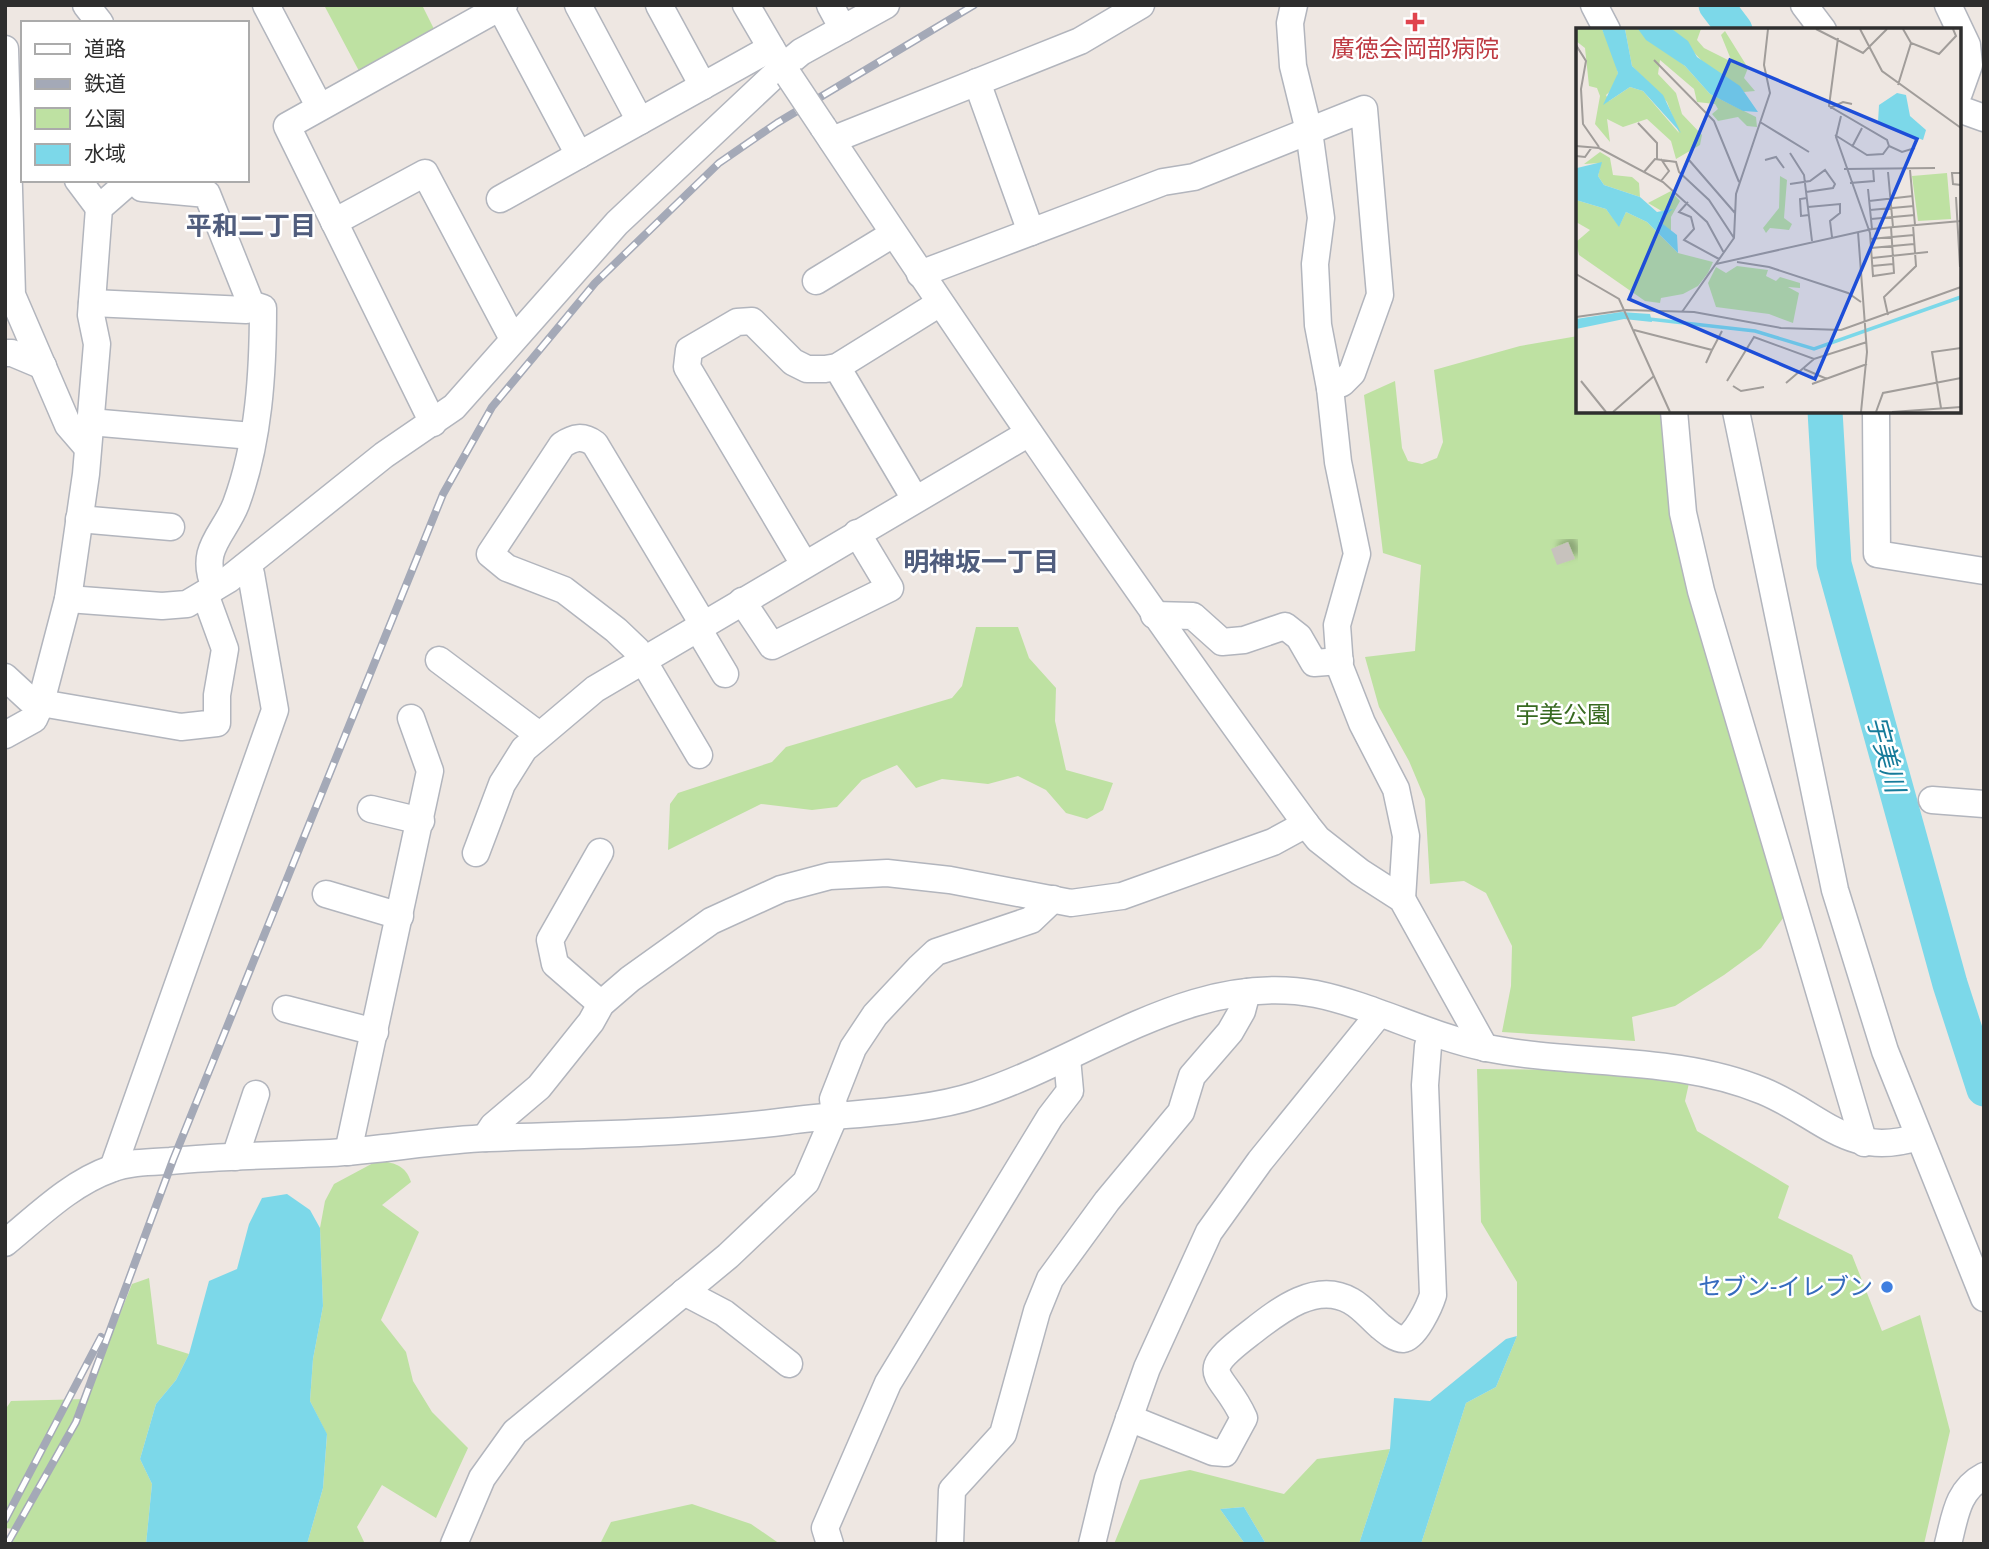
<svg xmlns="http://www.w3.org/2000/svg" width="1989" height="1549" font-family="Roboto,'Noto Sans JP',sans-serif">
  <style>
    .green { fill: #bee1a2 }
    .water { fill: #7cd8e9 }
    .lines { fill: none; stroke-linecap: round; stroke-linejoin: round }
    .river { stroke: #7cd8e9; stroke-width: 35 }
    .building { fill: #c7c2bd; filter: url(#shadow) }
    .minor-casing { stroke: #b2b5bd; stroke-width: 29 }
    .minor { stroke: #fff; stroke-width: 26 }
    .rail-casing { stroke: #a4a9b7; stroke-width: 8 }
    .rail { stroke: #fff; stroke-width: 5; stroke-dasharray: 16; stroke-linecap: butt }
    .minor-bridge-casing { stroke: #b2b5bd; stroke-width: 29; stroke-linecap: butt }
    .minor-bridge { stroke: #fff; stroke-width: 26 }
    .health-dot { fill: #e0444e; stroke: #fff; stroke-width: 2.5 }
    .shop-dot { fill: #3f7fe0; stroke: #fff; stroke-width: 2.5 }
    .labels { text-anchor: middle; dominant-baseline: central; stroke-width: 5; stroke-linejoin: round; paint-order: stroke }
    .health-label { font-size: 24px; fill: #be3a42; stroke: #fff }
    .park-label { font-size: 24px; fill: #376920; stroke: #fff }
    .shop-label { font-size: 24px; fill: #366cbe; stroke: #fff; text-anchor: end }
    .neighbourhood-label { font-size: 26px; font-weight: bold; fill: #505d7d; stroke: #fff }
    .water-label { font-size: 26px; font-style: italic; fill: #167b9a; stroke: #fff }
    .inset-river { fill: none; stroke: #7cd8e9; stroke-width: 3.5 }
    .inset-road { fill: none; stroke: #a19d9a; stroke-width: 2 }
    .view { fill: #1d4ed8; fill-opacity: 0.15; stroke: #1d4ed8; stroke-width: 3.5 }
    .inset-edge { fill: none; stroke: #2e2e2e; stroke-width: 3.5 }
  </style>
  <defs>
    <filter id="shadow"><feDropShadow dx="6" dy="-6" stdDeviation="3.5" flood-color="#0004"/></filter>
  </defs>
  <rect width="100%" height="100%" fill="#eee7e2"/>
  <g class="green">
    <path d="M324,5H422L435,31L359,71Z"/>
    <path d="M1578,336V411H1664L1786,914L1761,948L1724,975L1675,1006L1632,1017L1635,1041L1502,1032L1511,986L1512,946L1486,893L1464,881L1430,884L1425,799L1409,761L1379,707L1365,657L1415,651L1421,565L1383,553L1364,395L1395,381L1402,448L1408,461L1422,464L1437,458L1443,442L1434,370L1520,346Z"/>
    <path d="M976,627H1018L1029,658L1056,688L1055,721L1066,770L1113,783L1103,810L1087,819L1066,813L1046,790L1018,776L988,784L942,779L916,788L897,765L862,780L837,807L812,810L761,804L668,850L670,804L678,793L772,762L786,747L952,698L962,686Z"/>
    <path d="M1477,1069L1568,1070L1689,1083L1685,1101L1697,1131L1789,1186L1778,1218L1852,1255L1882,1331L1920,1315L1950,1431L1924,1544H1421L1466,1403L1496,1387L1517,1336V1282L1481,1222Z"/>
    <path d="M377,1161C393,1162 406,1165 411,1182L382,1205L419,1232L381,1320L406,1352L413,1381L432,1412L468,1448L436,1518L382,1485L357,1527L365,1544H307L323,1488L327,1435L310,1401L313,1359L323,1306L320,1228L325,1201L334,1184Z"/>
    <path d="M149,1278L157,1344L189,1354L176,1380L156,1404L140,1459L152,1484L146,1544H13L14,1529L5,1528V1410L11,1401L86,1399L132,1284Z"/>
    <path d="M1390,1449L1359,1544H1266L1244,1507L1220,1509L1245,1544H1114L1140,1480L1190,1470L1284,1494L1317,1459Z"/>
    <path d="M692,1504L751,1524L780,1544H600L611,1522Z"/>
  </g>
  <g class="water">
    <path d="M287,1194L310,1210L320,1228L323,1306L313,1359L310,1401L327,1434L323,1488L307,1544H146L152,1484L140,1459L156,1404L176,1380L189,1354L209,1281L237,1269L249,1224L262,1198Z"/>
    <path d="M1517,1336L1496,1387L1466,1403L1421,1544H1359L1390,1449L1394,1398L1430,1401L1506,1339Z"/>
    <path d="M1244,1507L1266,1544H1245L1220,1509Z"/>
  </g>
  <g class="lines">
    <g class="river">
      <path d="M1716,5L1735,30"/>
      <path d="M1825,411L1834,564L1950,984L1984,1089"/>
    </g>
  </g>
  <path class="building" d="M1568,542L1575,559L1557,565L1551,549Z"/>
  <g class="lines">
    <g class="minor-casing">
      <g id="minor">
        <path d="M86,5L100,23"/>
        <path d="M266,5L319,106"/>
        <path d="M499,5L579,155"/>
        <path d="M578,5L640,121"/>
        <path d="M659,5L703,86"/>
        <path d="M746,5L780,63"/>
        <path d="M830,5L843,29"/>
        <path d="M1294,5L1290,23L1293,66L1309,131L1321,218L1315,264L1318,325L1330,388L1338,462L1357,554L1337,625L1340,667L1362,723L1396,789L1406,836L1402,899"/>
        <path d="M1594,5L1607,30"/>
        <path d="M1804,5L1823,30"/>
        <path d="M1948,5L1967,45L1969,65L1959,93"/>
        <path d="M5,49L12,295L68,425L87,447"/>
        <path d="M977,82L1031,232"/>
        <path d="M1959,109L1984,118"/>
        <path d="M823,127C979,362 1139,596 1306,824L1318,839L1360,872L1402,899L1485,1048"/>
        <path d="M832,140L1080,41L1141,5"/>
        <path d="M78,180L99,208"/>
        <path d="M138,180L142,188L207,194L251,304L263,308C263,372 259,442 236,504C224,535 198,549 215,587"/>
        <path d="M500,199L771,48"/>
        <path d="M334,222L425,173L513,339"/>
        <path d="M920,274L1163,182L1194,177L1364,109L1380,295L1352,373L1342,383L1330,388"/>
        <path d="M816,281L893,234"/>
        <path d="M92,303L246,310L251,304"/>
        <path d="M5,353H12L43,366"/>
        <path d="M837,367L915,499"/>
        <path d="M1674,411L1683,513L1701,591L1864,1143"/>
        <path d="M1736,411L1835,890L1885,1051L1984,1298"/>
        <path d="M1876,411L1877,554L1984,571"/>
        <path d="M90,422L252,436"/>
        <path d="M433,423L287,126L504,5"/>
        <path d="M79,519L171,527"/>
        <path d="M804,564L687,367L689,350L737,322L752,321L793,362L807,369H825L837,367L940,303"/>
        <path d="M68,599L162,606L187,604L229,579L384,455L454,407L617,223L783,67L801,52L886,5"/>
        <path d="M742,601L772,646L890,588L857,533"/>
        <path d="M1154,615L1193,616L1222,642L1244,640L1285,626L1299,637L1314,663L1340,661"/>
        <path d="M697,627L725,674"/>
        <path d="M439,660L539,735"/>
        <path d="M5,677L30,700L41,703L181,727L217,723V695L225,649L205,594"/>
        <path d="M5,735L34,719L40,706L68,599L86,474L97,344L91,315L99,208L131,180"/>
        <path d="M699,755L637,650L616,630L564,590L507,568L490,554L562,445C574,437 583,435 595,444L703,624"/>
        <path d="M1932,800L1984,804"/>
        <path d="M371,809L421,821"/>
        <path d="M600,852L550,940L555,964L601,1004"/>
        <path d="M476,853L502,784L524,749L595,689L1029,433"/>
        <path d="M326,894L400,916"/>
        <path d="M286,1009L375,1032"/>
        <path d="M485,1138L493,1126L539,1087L591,1022L601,1004L630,979L711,921L781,889L830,876L887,873L950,880L1071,903L1122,896L1273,842L1306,824"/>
        <path d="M348,1152L430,771L411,718"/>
        <path d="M235,1157L256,1094"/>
        <path d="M113,1168L275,710L251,574L246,566"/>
        <path d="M5,1243C38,1216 71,1183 111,1169C129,1162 151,1162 170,1161C223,1156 277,1155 330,1153C383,1150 436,1140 489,1138C589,1134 689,1134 788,1121C847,1113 921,1113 976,1095C1088,1059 1192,971 1316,994C1374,1006 1428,1036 1487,1048C1577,1066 1676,1055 1763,1091C1823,1116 1848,1159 1918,1137"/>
        <path d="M684,1292L724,1313L789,1364"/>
        <path d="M1129,1418L1213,1452L1225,1453L1244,1418C1222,1369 1193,1377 1249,1334C1276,1313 1315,1280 1351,1301C1362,1307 1371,1318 1380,1326C1386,1331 1395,1339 1403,1339C1415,1338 1430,1305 1433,1295L1425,1085L1428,1046L1432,1033"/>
        <path d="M454,1544L482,1478L515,1432L728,1256L806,1182L835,1115L833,1099L853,1048L875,1015L920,967L936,952L1031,920L1053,899"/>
        <path d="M830,1544L825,1528L888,1383L1050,1117L1070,1091L1067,1058"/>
        <path d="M950,1544L952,1490L1003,1434L1037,1311L1050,1279L1107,1201L1181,1112L1192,1076L1230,1032L1242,1011L1247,992"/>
        <path d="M1092,1544L1108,1478L1147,1368L1209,1232L1260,1161L1379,1014"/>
        <path d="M1948,1544C1955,1517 1957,1490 1984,1476"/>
      </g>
    </g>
    <use href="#minor" class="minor"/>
    <g class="rail-casing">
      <g id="rail">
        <path d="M5,1520L101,1337"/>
        <path d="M7,1544L76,1422L173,1160L443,494L492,407L595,283L719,163L777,123L974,5"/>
      </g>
    </g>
    <use href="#rail" class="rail"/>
    <g class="minor-bridge-casing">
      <path id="minor-bridge" d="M789,76L823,127"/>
    </g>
    <use href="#minor-bridge" class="minor-bridge"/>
  </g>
  <path class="health-dot" d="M1411.5 11.5h7v7h7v7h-7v7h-7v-7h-7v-7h7z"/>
  <circle class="shop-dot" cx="1887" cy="1287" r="7"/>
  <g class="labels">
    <g class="health-label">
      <text x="1415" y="49">廣徳会岡部病院</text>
    </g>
    <g class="park-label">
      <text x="1563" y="715">宇美公園</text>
    </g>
    <g class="shop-label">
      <text x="1873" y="1287">セブン-イレブン</text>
    </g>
    <g class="neighbourhood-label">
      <text x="251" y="226">平和二丁目</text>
      <text x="981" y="562">明神坂一丁目</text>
    </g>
    <g class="water-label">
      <text transform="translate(1886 754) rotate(75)">宇美川</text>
    </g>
  </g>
  <g transform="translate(1576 28)">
    <rect width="385" height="385" fill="#eee7e2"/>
    <path d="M0,1H26L36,22L42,45L38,60L30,67L33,73L54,59L67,63L103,105L91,74L56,38L49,1H62L109,38L134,66L180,89L181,99L171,98L162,89L142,93L136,86L142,81L139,76L121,74L118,61L84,32L82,46L100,65L106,86L126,107L124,117L100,131L95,113L71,91L47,99L31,91L34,114L19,96L24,68L21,60L13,58L9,20L0,13ZM96,1H125L121,12L128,20L156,34L145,7L149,3L172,40L168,50L179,63L168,64L126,33ZM24,124L34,130L37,147L56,149L63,155L64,169L28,157L22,148L25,135L8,136ZM371,145L375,191L342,193L336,148ZM204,148L211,152L208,190L216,196L213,202L194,200L190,205L187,200L203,180ZM95,163L104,173L95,189V204L83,193L89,185L72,175ZM0,172L30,181L43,198L50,184L71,194L102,225L137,234L132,245L122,258L107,266L85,270L84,275L69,273L3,227L0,214L14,202L0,194ZM161,238L192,242L190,248L200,253L204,249L224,255V260L212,259L223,265L217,295L193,286L140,279L132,255L140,239L150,245Z" fill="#bee1a2"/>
    <path d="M26,1H49L56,38L87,67L105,105L67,63L54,59L27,77L42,45ZM62,1H96L112,13L121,29L164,58L182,84L167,83L134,66L109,38L70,12ZM321,65L330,67L334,88L350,102L347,112L302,94L303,77ZM26,134L22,148L28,157L64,169L81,184L97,181L83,193L101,207L102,225L71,194L50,184L43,199L30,181L0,172L1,140ZM45,284L74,286L76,294L48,291L0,301V291Z" fill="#7cd8e9"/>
    <path class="inset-river" d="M73,291L179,303L238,321L385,269"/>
    <path class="inset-road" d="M240,1L287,25L311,1M284,1L306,43L385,100M327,1L335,15L363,26L380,8L377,1M262,10L253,78L311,112L313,118L326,124L339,120M0,17L10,33L5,61L7,96L23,119M78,32L138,93L163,154M322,57L335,15M254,80L267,74L276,76M265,88L260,109L294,205L297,248L318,245L315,199M184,94L233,124M62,95L81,115V131M259,107L291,127L307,126L313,118M0,118L23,120L87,154L131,194L148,225M276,119L286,100M214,125L228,147L236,213M0,128L9,129L16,119M85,131L93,143L85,153M113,132L159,185M189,132L200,129L208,140M268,141L359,140M334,142L339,197M68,144L79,131L100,134L103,144L133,172L158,210M312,144L317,199M384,145H376L377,156L385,157M274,155L298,153L297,140M214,156L234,153L249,142L259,156L257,160L230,164M292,161L296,201M380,169L384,239M231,170L224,171L225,188L233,187M293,173L337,168M112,174L103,184L115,189L118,201L108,212L143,231M232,179L264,176V185L254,193L256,209M294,182L338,178M295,191L339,187M282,204L291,324L285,384M294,211L338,207M295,220L338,216M296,230L352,224M161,234L193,239L272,265L285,274M140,236L296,201L385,193M296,238L317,236M0,246L43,271L94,384M106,284L158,210L160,166L194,65L188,37L192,1M312,287L308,269L340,238L337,197M0,289L50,282L118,284L205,300L265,302L385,259M58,302L136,322L130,335M136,322L146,303M228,341L251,351M5,353L30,384M151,353L178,309L238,331L291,314M210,355L238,331M236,356L291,336M157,358L165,363L188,359M365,380L356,324L385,320M37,384L78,348M300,384L307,365L385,350M316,384L385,379"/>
    <path class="view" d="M154,32L341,111L239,351L53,271Z"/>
    <rect width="385" height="385" class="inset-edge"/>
  </g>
  <rect width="1989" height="1549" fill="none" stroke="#2e2e2e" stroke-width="14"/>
  <rect x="21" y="21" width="228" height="161" fill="#ffffff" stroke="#ababab" stroke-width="2"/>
  <rect x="35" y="44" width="35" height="10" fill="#ffffff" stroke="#ababab" stroke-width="2"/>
  <text x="84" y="56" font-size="21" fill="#2e2e2e">道路</text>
  <rect x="35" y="79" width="35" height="10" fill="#a4a9b7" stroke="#ababab" stroke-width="2"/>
  <text x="84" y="91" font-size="21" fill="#2e2e2e">鉄道</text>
  <rect x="35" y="108" width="35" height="21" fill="#bee1a2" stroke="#ababab" stroke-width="2"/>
  <text x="84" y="126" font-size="21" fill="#2e2e2e">公園</text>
  <rect x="35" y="144" width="35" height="21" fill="#7cd8e9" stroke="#ababab" stroke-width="2"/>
  <text x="84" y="161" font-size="21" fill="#2e2e2e">水域</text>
</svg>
